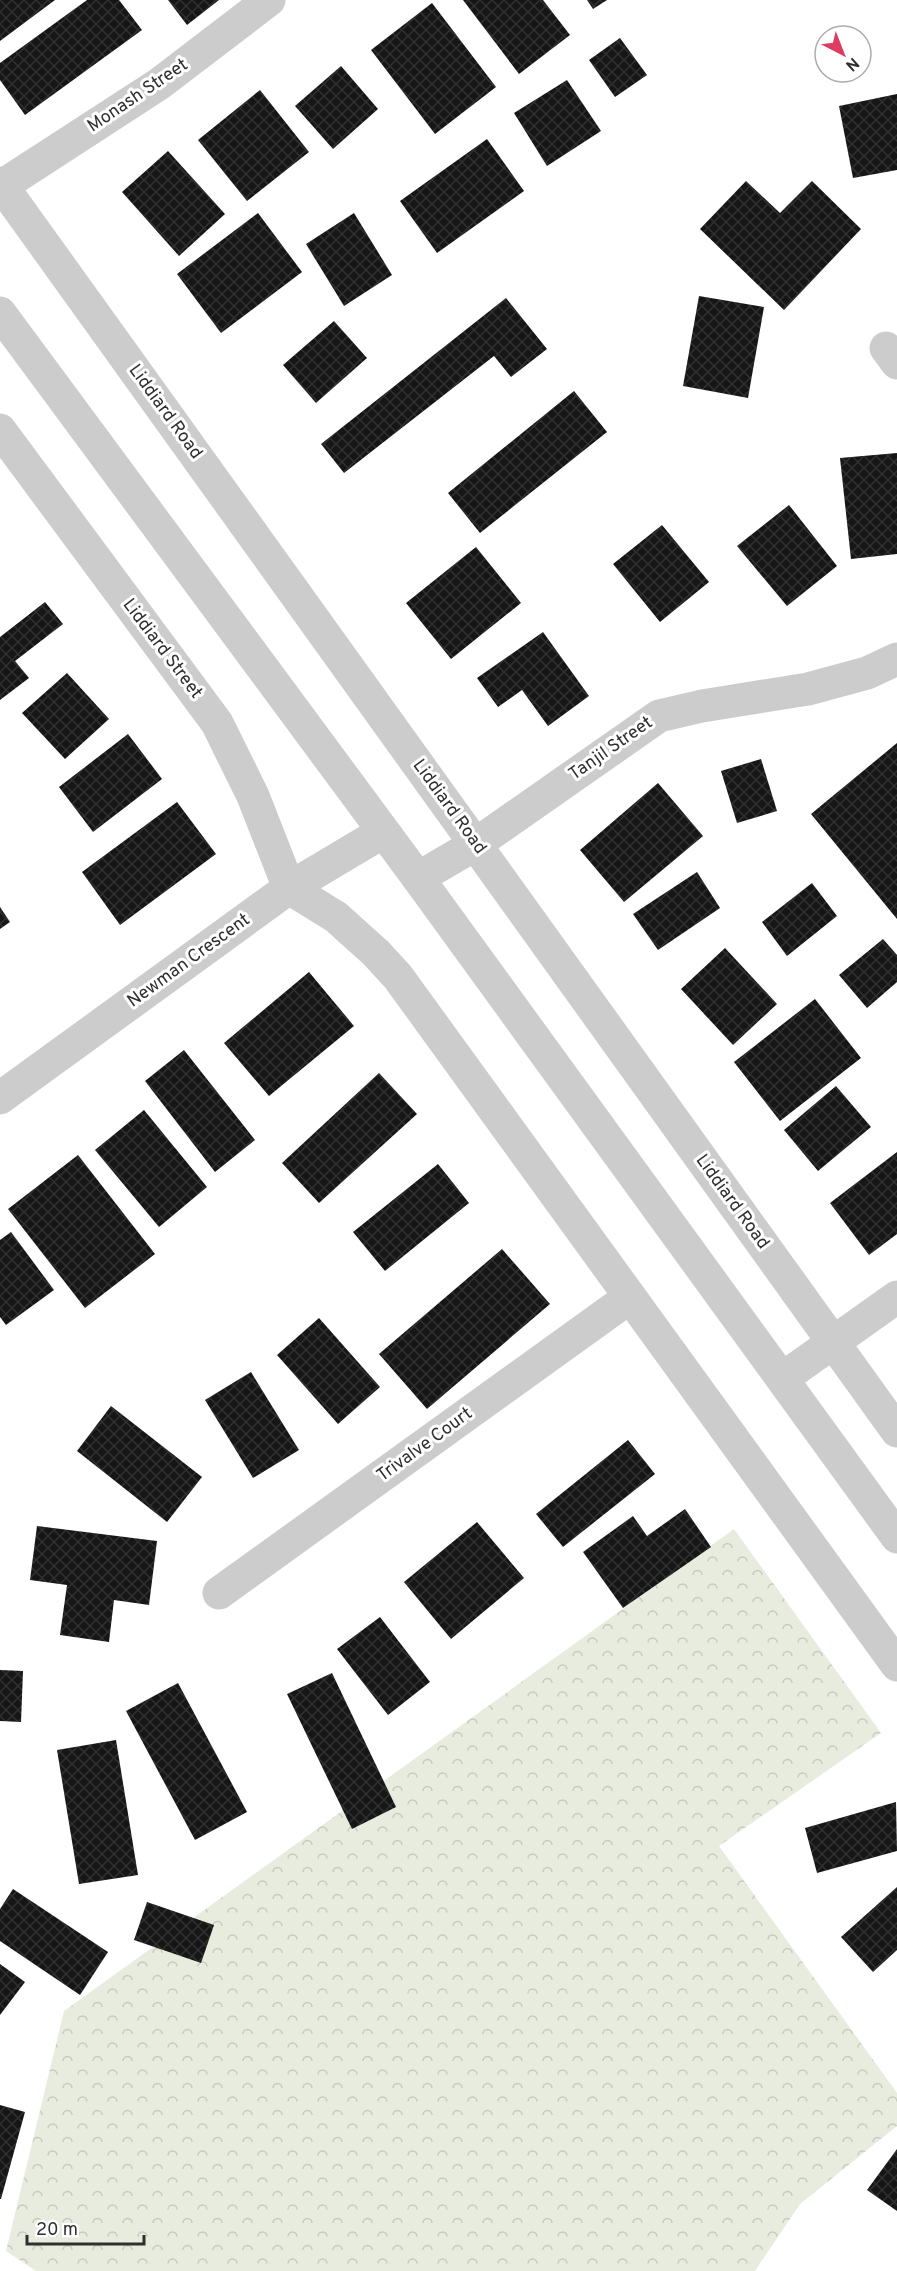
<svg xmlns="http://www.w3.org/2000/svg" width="897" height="2271" font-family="Overpass,sans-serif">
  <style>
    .park { fill: url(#park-crowns) }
    .building { fill: url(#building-cross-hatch) }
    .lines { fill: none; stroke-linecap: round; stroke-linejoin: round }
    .minor { stroke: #ccc; stroke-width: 33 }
    .tertiary { stroke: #ccc; stroke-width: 33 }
    .labels { text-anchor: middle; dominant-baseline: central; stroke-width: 6; stroke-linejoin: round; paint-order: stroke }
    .street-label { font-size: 18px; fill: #2f2f2f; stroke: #fff }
  </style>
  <defs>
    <pattern id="park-crowns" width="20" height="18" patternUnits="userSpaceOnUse" patternTransform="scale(1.5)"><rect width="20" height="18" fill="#e8ecde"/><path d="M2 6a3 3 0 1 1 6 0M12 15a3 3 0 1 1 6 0" fill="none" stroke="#c7cbbf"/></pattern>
    <pattern id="building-cross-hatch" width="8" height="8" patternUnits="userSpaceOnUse" patternTransform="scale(1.5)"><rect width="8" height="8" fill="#161616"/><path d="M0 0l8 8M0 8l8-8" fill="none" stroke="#303030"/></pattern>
  </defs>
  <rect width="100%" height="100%" fill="#fff"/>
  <path class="park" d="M734,1529L881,1733L719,1846L897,2093V2126L800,2204L755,2271H36L6,2251L64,2011Z"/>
  <g class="building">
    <path d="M0,0H55L0,41Z"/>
    <path d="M87,0H119L142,30L25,115L0,80V63Z"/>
    <path d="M168,0H219L187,25Z"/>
    <path d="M463,0H543L570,35L519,74Z"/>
    <path d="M587,0H607L593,9Z"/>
    <path d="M432,3L496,87L435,134L371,50Z"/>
    <path d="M620,38L647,75L615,97L589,60Z"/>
    <path d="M341,66L378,109L333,149L295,106Z"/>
    <path d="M567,80L601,131L547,166L514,113Z"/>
    <path d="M260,90L309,152L247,201L198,140Z"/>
    <path d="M897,94V170L853,178L839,106Z"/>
    <path d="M487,139L524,191L437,253L400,201Z"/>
    <path d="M168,151L225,214L179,256L122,192Z"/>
    <path d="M746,181L780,213L812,181L861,229L784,310L700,229Z"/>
    <path d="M258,213L302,272L221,333L177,274Z"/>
    <path d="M354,213L392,275L344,306L306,244Z"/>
    <path d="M699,296L764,307L748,398L683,386Z"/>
    <path d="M506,298L547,349L511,377L494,356L344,473L321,444Z"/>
    <path d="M334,321L367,358L316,403L283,365Z"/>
    <path d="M574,391L607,432L480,533L448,493Z"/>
    <path d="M897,453V554L851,559L840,458Z"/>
    <path d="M789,505L837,566L787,606L737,546Z"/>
    <path d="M662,525L709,582L660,622L613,564Z"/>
    <path d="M476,547L521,603L451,659L406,603Z"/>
    <path d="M45,602L63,624L15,661L29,678L0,700V637Z"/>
    <path d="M543,632L589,696L548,726L522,690L498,707L477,678Z"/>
    <path d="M67,673L109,719L65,759L22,713Z"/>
    <path d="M128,734L162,779L93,832L59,787Z"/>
    <path d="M897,743V919L811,814Z"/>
    <path d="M761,759L777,811L737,823L721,771Z"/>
    <path d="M658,783L703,836L624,902L580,850Z"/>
    <path d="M177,802L216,854L120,925L82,872Z"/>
    <path d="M697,872L720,908L658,950L633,914Z"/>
    <path d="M812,883L837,916L787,956L762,922Z"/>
    <path d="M0,907L10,922L0,929Z"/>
    <path d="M883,939L897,955V982L867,1008L839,975Z"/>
    <path d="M725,948L777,1004L733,1045L681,989Z"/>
    <path d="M309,972L354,1026L269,1096L224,1043Z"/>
    <path d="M815,999L861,1058L780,1121L734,1062Z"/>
    <path d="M184,1050L255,1140L215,1172L145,1081Z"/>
    <path d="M379,1073L417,1114L319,1203L282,1163Z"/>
    <path d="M836,1086L871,1127L818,1171L784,1130Z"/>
    <path d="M144,1110L207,1187L159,1227L95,1150Z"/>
    <path d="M897,1152V1234L869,1255L830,1203Z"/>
    <path d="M78,1155L155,1254L85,1308L8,1209Z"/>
    <path d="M438,1164L469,1203L385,1271L353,1232Z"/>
    <path d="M11,1232L54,1290L6,1325L0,1317V1240Z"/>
    <path d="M502,1249L550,1304L427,1409L379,1354Z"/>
    <path d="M319,1318L380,1387L338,1424L277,1355Z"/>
    <path d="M251,1372L299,1450L253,1478L205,1400Z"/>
    <path d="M111,1406L202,1477L167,1522L77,1451Z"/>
    <path d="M628,1440L655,1474L563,1547L536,1514Z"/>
    <path d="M685,1509L711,1547L623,1608L583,1552L633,1516L647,1536Z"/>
    <path d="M477,1522L524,1578L451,1639L404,1582Z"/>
    <path d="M37,1526L157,1541L149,1605L114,1600L109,1642L60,1635L67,1585L30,1580Z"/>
    <path d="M380,1617L430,1682L388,1715L337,1649Z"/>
    <path d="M0,1670L23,1671L21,1722L0,1721Z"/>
    <path d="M332,1673L396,1807L352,1829L287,1694Z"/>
    <path d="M178,1683L247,1812L195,1840L126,1711Z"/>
    <path d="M116,1740L138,1875L79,1884L57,1750Z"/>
    <path d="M896,1802L897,1851L817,1873L805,1828Z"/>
    <path d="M897,1887V1950L873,1972L841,1937Z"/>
    <path d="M13,1889L108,1952L80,1995L0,1941V1909Z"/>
    <path d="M147,1902L214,1925L201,1963L134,1940Z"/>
    <path d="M0,1964L25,1982L0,2015Z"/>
    <path d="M0,2105L25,2112L1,2199H0Z"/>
    <path d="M897,2149V2211L867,2190Z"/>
  </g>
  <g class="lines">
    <g class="minor">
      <path d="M0,183L897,1431"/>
      <path d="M2,186L159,84L269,0"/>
      <path d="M886,348L897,363"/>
      <path d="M0,430L217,723L253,796L289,888L336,917L376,953L398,977L897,1665"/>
      <path d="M418,878L476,844L659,716L702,706L808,689L867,673L897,659"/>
      <path d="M0,1098L289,888L383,832"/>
      <path d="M783,1378L897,1297"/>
      <path d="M219,1593L630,1297"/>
    </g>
    <path class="tertiary" d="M0,313L418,878L897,1537"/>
  </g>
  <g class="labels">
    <g class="street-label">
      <text transform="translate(138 96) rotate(-34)">Monash Street</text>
      <text transform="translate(165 412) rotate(54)">Liddiard Road</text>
      <text transform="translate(162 649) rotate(53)">Liddiard Street</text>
      <text transform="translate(611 749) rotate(-35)">Tanjil Street</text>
      <text transform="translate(449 807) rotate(54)">Liddiard Road</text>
      <text transform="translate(189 961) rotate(-36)">Newman Crescent</text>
      <text transform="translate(732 1202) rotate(54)">Liddiard Road</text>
      <text transform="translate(425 1445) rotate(-36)">Trivalve Court</text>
    </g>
  </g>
  <g transform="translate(843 54) rotate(138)"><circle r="28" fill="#ffffff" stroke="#acacac" stroke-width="1.5"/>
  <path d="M0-4.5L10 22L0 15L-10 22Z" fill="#dd3b62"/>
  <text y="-9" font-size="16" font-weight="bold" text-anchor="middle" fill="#2f2f2f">N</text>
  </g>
  <path d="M27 2235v9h117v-9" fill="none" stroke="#2f2f2f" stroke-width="3"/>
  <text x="36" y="2235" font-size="18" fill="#2f2f2f" stroke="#ffffff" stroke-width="4.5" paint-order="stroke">20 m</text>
</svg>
